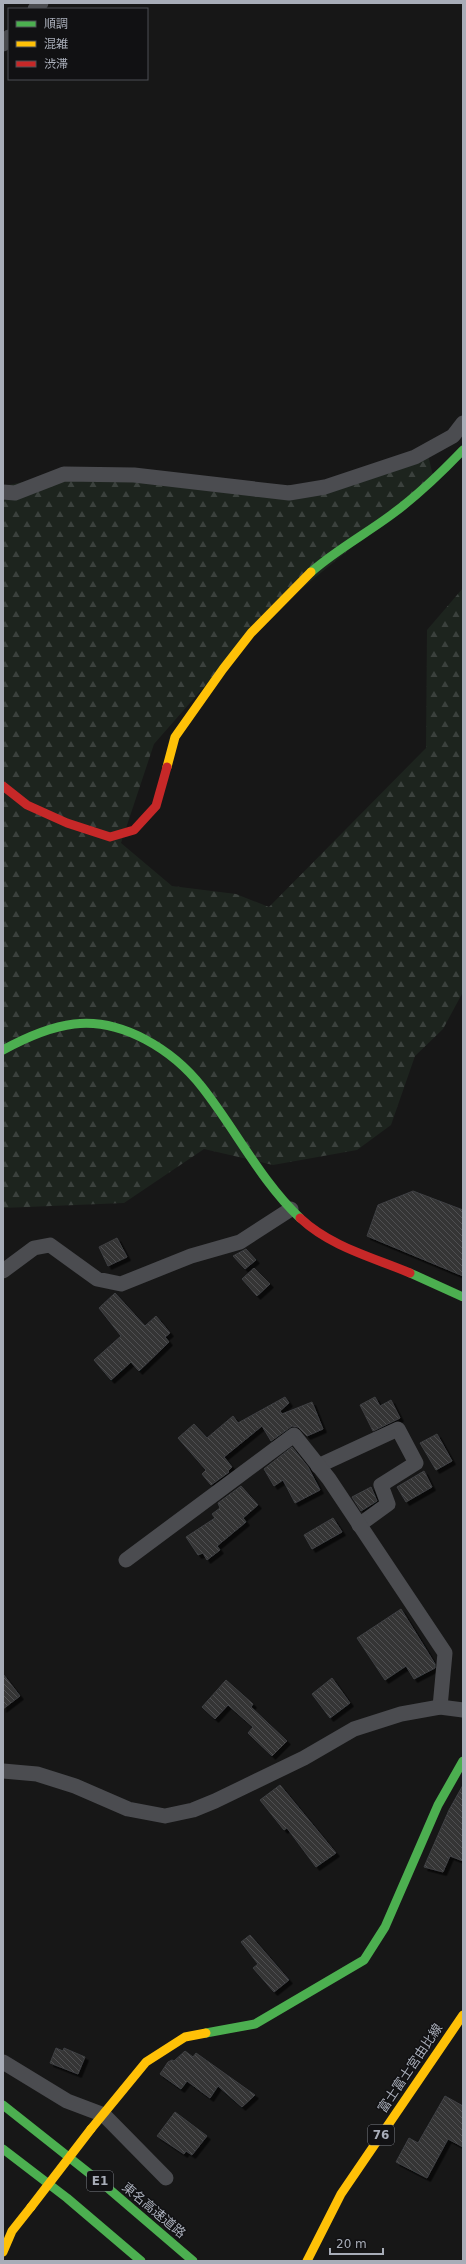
<svg xmlns="http://www.w3.org/2000/svg" width="466" height="2264" font-family="'DejaVu Sans','Noto Sans JP',sans-serif">
  <style>
    .forest { fill: url(#forest-firs) }
    .building { fill: url(#building-back-hatch); stroke: #3f4043; filter: url(#shadow) }
    .lines { fill: none; stroke-linecap: round; stroke-linejoin: round }
    .street { stroke: #4b4c50; stroke-width: 15 }
    .fast { stroke: #4caf50; stroke-width: 9 }
    .slow { stroke: #ffc107; stroke-width: 9 }
    .jam { stroke: #c62828; stroke-width: 9 }
    .slow-bridge { stroke: #ffc107; stroke-width: 9 }
    .labels { text-anchor: middle; dominant-baseline: central; stroke-width: 3; stroke-linejoin: round; paint-order: stroke }
    .shield { fill: #111113; stroke: #7b7e86; stroke-width: 1 }
    .shield-label { font-size: 12px; font-weight: bold; fill: #a8adb8 }
    .street-label { font-size: 13px; fill: #a8adb8; stroke: #111113 }
  </style>
  <defs>
    <pattern id="forest-firs" width="22" height="20" patternUnits="userSpaceOnUse"><rect width="22" height="20" fill="#1d241e"/><path d="M5 1l3.5 6h-7zM16 11l3.5 6h-7z" fill="#3b413d"/></pattern>
    <pattern id="building-back-hatch" width="6" height="6" patternUnits="userSpaceOnUse"><rect width="6" height="6" fill="#353536"/><path d="M-1 5l2 2M0 0l6 6M5-1l2 2" fill="none" stroke="#4f5051"/></pattern>
    <filter id="shadow"><feDropShadow dx="3.5" dy="3.5" stdDeviation="0" flood-color="#0009"/></filter>
  </defs>
  <rect width="100%" height="100%" fill="#171717"/>
  <path class="forest" d="M428,455L434,480L262,621L154,744L121,843L172,886L236,894L269,907L426,748L427,630L463,588V992L443,1029L415,1056L391,1125L357,1150L273,1165L204,1149L124,1203L3,1208V486L64,474L325,487Z"/>
  <g class="building">
    <path d="M413,1191L463,1210V1276L367,1236L378,1205Z"/>
    <path d="M117,1238L127,1257L108,1266L99,1247Z"/>
    <path d="M246,1249L256,1260L245,1269L233,1256Z"/>
    <path d="M254,1268L270,1284L257,1296L242,1279Z"/>
    <path d="M115,1293L145,1326L156,1316L170,1333L165,1337L169,1342L139,1371L131,1362L111,1380L94,1360L121,1336L99,1308Z"/>
    <path d="M285,1397L289,1403L280,1411L282,1414L312,1402L323,1429L307,1436L298,1427L292,1426L271,1441L262,1426L224,1457L232,1467L228,1471L229,1472L211,1485L202,1474L206,1470L178,1438L194,1424L207,1438L233,1416L238,1423Z"/>
    <path d="M375,1397L380,1406L391,1400L400,1418L373,1431L360,1405Z"/>
    <path d="M437,1434L452,1461L436,1470L420,1443Z"/>
    <path d="M292,1447L308,1467L320,1490L295,1503L283,1480L274,1486L264,1469Z"/>
    <path d="M424,1471L432,1487L406,1502L397,1487Z"/>
    <path d="M241,1486L258,1505L243,1518L246,1522L217,1546L220,1550L207,1560L203,1553L198,1555L186,1537L215,1518L212,1514L220,1508L218,1503Z"/>
    <path d="M371,1487L377,1501L361,1511L352,1497Z"/>
    <path d="M333,1518L342,1532L312,1549L304,1535Z"/>
    <path d="M401,1609L435,1664V1668L414,1679L406,1666L385,1680L357,1638Z"/>
    <path d="M3,1674L20,1696L3,1709Z"/>
    <path d="M332,1678L350,1703L330,1718L312,1694Z"/>
    <path d="M226,1680L253,1704L251,1707L287,1741L272,1756L248,1733L253,1727L228,1705L215,1719L202,1707Z"/>
    <path d="M280,1785L336,1853L316,1867L287,1828L284,1830L260,1800Z"/>
    <path d="M463,1785V1861L450,1856L443,1872L424,1867L449,1810Z"/>
    <path d="M250,1935L289,1980L274,1992L253,1968L258,1964L241,1942Z"/>
    <path d="M56,2048L63,2051L64,2048L85,2057L78,2074L50,2063Z"/>
    <path d="M185,2051L193,2057L196,2053L255,2095L242,2107L218,2086L210,2098L187,2081L181,2089L160,2074L168,2062L172,2060L174,2061Z"/>
    <path d="M445,2096L463,2106V2147L448,2139L427,2178L396,2162L409,2138L418,2143Z"/>
    <path d="M175,2112L207,2136L192,2155L186,2151L184,2154L157,2136Z"/>
  </g>
  <g class="lines">
    <g class="street">
      <path d="M35,9L41,3"/>
      <path d="M3,44L9,37"/>
      <path d="M3,492L15,493L64,474L134,475L289,493L325,487L415,457L453,436L463,423"/>
      <path d="M3,1271L34,1248L50,1245L97,1279L121,1284L191,1256L240,1242L291,1209"/>
      <path d="M318,1466L398,1429L416,1463L381,1485L388,1504L359,1525"/>
      <path d="M126,1560L294,1435L329,1479L445,1653L440,1707"/>
      <path d="M3,1771L37,1774L75,1786L128,1809L165,1816L193,1810L215,1801L304,1758L354,1729L401,1714L440,1707L463,1710"/>
      <path d="M3,2062L67,2101L104,2115L166,2178"/>
    </g>
    <g class="fast">
      <path d="M311,572C336,550 364,535 391,515C417,496 440,474 463,450"/>
      <path d="M3,1050C25,1038 49,1027 74,1024C122,1018 173,1050 202,1087C236,1130 260,1180 300,1218"/>
      <path d="M410,1273L463,1297"/>
      <path d="M206,2033L255,2024L364,1960L385,1927L438,1805L463,1761"/>
      <path d="M3,2105L109,2189L193,2261"/>
      <path d="M3,2149L67,2198L141,2261"/>
    </g>
    <g class="slow">
      <path d="M167,767L175,737L223,669L251,633L311,572"/>
      <path d="M91,2129L146,2062L185,2037L206,2033"/>
      <path d="M3,2252L12,2231L31,2207"/>
      <path d="M307,2261L341,2194L463,2015"/>
    </g>
    <g class="jam">
      <path d="M3,786L27,805L67,823L110,837L134,830L156,806L167,767"/>
      <path d="M300,1218C331,1247 372,1257 410,1273"/>
    </g>
    <path class="slow-bridge" d="M31,2207L91,2129"/>
  </g>
  <g class="labels">
    <g class="shield">
      <rect x="368" y="2125" width="26" height="20" rx="3"/>
      <rect x="87" y="2171" width="26" height="20" rx="3"/>
    </g>
    <g class="shield-label">
      <text x="381" y="2135">76</text>
      <text x="100" y="2181">E1</text>
    </g>
    <g class="street-label">
      <text transform="translate(410 2068) rotate(-56)">富士富士宮由比線</text>
      <text transform="translate(154 2210) rotate(40)">東名高速道路</text>
    </g>
  </g>
  <rect width="466" height="2264" fill="none" stroke="#a8adb8" stroke-width="8"/>
  <rect x="8" y="8" width="140" height="72" fill="#111113" stroke="#4d4f55"/>
  <rect x="16" y="21" width="20" height="6" fill="#4caf50" stroke="#4d4f55"/>
  <text x="44" y="28" font-size="12" fill="#a8adb8">順調</text>
  <rect x="16" y="41" width="20" height="6" fill="#ffc107" stroke="#4d4f55"/>
  <text x="44" y="48" font-size="12" fill="#a8adb8">混雑</text>
  <rect x="16" y="61" width="20" height="6" fill="#c62828" stroke="#4d4f55"/>
  <text x="44" y="68" font-size="12" fill="#a8adb8">渋滞</text>
  <path d="M330 2248v6h53v-6" fill="none" stroke="#a8adb8" stroke-width="2"/>
  <text x="336" y="2248" font-size="12" fill="#a8adb8" stroke="#111113" stroke-width="3" paint-order="stroke">20 m</text>
</svg>
